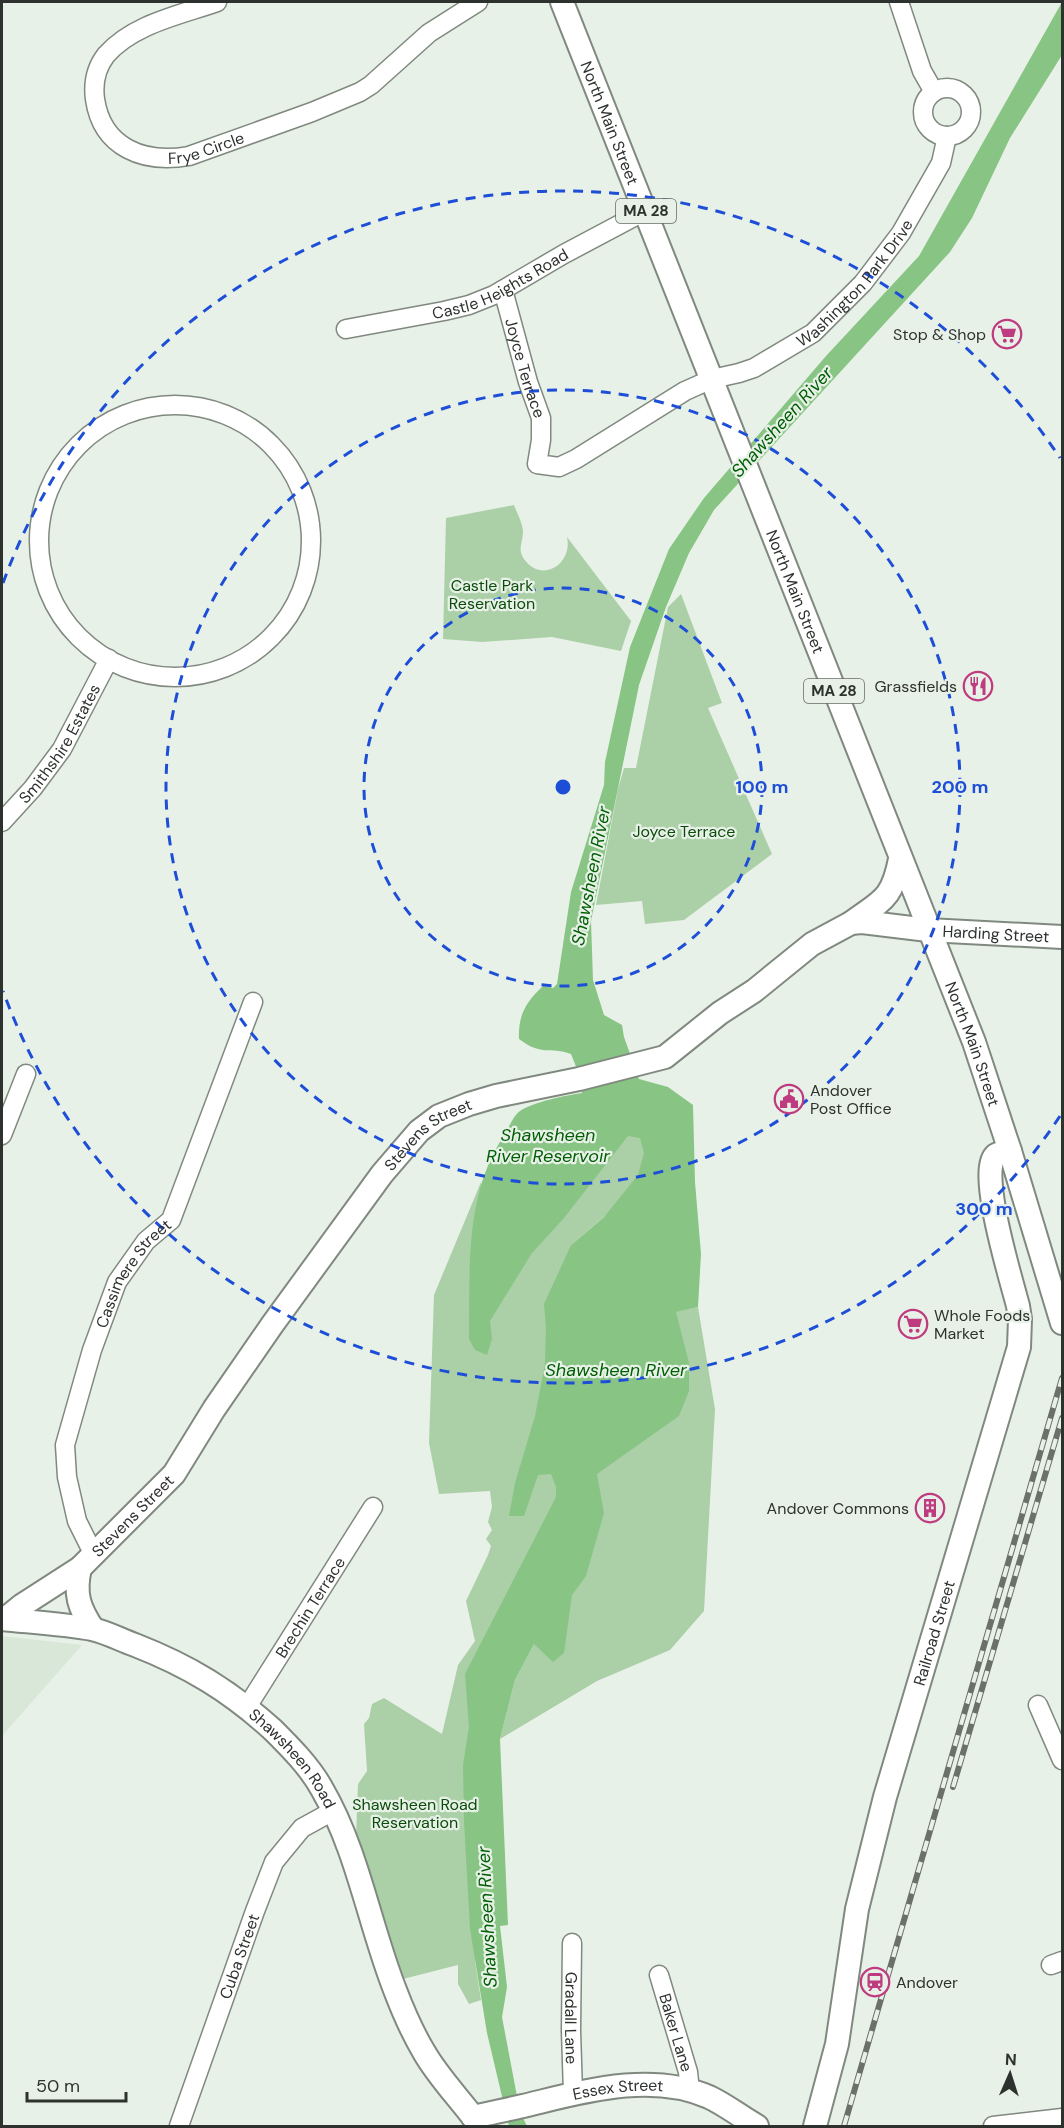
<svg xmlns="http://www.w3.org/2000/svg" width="1064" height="2128" font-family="'DM Sans',sans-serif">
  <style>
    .built { fill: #d8e7d7 }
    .green { fill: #abd0a8 }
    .water { fill: #88c484 }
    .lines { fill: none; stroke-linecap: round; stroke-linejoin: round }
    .minor-casing { stroke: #80897f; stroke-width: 21 }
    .major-casing { stroke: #80897f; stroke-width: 26 }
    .minor { stroke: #fff; stroke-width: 18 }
    .major { stroke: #fff; stroke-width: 22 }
    .rail-casing { stroke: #6b706a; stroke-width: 6 }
    .rail { stroke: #e8f1e7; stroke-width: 4; stroke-dasharray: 11; stroke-linecap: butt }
    .ring { fill: none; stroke: #1d4ed8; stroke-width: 3; stroke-dasharray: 10 8 }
    .labels { text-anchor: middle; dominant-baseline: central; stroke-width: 4.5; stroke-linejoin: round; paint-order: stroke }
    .shield { fill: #e8f1e7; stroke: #666b66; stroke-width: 1.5 }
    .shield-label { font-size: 15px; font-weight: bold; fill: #2e322e }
    .street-label { font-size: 16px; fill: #2e322e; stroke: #e8f1e7 }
    .poi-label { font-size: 16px; fill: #2e322e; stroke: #e8f1e7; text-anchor: end }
    .park-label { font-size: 16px; fill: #0b4b0b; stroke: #e8f1e7 }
    .water-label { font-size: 18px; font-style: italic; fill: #015e04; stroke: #e8f1e7 }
    .centre { fill: #1d4ed8; stroke: #e8f1e7; stroke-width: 3 }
    .ring-label { font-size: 18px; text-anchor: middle; font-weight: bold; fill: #1d4ed8; stroke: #e8f1e7; stroke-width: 4.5; stroke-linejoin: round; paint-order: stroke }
  </style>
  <rect width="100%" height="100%" fill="#e8f1e7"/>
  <path class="built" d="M2,1636L82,1645L2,1736Z"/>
  <g class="green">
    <path d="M514,505C517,513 523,524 523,532C523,542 517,549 524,559C542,584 573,564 567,537L631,621L621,651L552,637L482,642L443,639L446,518Z"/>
    <path d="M681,594L722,703L708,708L772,854L684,920L645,924L642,901L596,905L618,789L624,768H636L668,607Z"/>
    <path d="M656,1115L635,1190L571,1245L565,1449L555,1512L499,1627L475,1961L481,2000L469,2004L458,1984V1965L403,1979L366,1860L356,1837L358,1784L367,1771L364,1724L369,1718L372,1704L384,1698L442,1734L458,1665L475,1641L466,1601L488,1555L491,1546L486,1539L492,1530L488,1522L492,1507L490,1491L439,1494L429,1443L434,1295L481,1182L482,1211Z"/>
    <path d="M698,1307L715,1409L704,1611L670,1650L597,1681L500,1739L515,1680L535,1642L590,1435L649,1317Z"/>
  </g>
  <path class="water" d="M1062,2V55L1010,138L972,218L950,252L714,510L689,553L666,607L639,685L591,921L593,980L604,1015L622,1025L624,1037L639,1079L668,1087L693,1105L695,1182L701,1254L698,1307L676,1312L689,1363V1391L679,1416L597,1474L604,1513L586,1576L572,1595L564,1653L553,1662L534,1644L515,1680L500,1739L508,1925L500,1926L507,1987L502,2017L520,2112L527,2126H509L487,2033L470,1929L464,1821L463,1765L469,1727L465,1674L556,1497V1487L551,1474L538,1475L524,1516H509L515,1483L535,1416L545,1364L546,1327L544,1304L571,1245L604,1217L638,1175L644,1153L640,1138L628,1136L564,1218L532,1253L490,1321L492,1339L487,1355L475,1350L469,1339C470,1269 464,1194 505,1134C509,1127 514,1115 520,1111C533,1102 567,1095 582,1093L581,1079L571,1054C549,1046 543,1057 519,1039C518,1015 526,1002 543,986L553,988L557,984L571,892L604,785L605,762L630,647L669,549L704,498L826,356L919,256Z"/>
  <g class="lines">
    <g class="minor-casing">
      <g id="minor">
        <path id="s1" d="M217,2C180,15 133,24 106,55C96,68 93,84 95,99C102,148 144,164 189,156L312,112L360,92L371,85L429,33L478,2"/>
        <path d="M899,2L922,71L934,92"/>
        <circle cx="947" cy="112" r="24"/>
        <path id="s2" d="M503,290L528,382L541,418V440L537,464L559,467L576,459L685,391L712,379L739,373L754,368L813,333L863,283L901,233L941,163L947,136"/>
        <path id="s3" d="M346,329L444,311L469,305L494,295L564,254L645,211"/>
        <circle cx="175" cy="541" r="136"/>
        <path id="s4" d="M2,822L33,788L62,749L109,659"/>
        <path d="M2,1135L26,1074"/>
        <path id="s5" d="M93,1553L77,1521L67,1477L65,1445L92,1350L117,1282L146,1241L171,1220L253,1002"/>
        <path d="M1038,1705L1062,1760"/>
        <path id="s6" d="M247,1707L373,1507"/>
        <path id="s7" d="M572,1943L571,2031L573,2093"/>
        <path d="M1051,1965L1062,1961"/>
        <path id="s8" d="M659,1975L688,2072L690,2091"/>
        <path id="s9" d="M179,2126L255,1911L274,1862L302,1828L333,1811"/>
        <path d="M993,2126L1062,2118"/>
      </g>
    </g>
    <g class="major-casing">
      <g id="major">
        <path id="s10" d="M562,2L974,1042L1010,1151L1062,1323"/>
        <path d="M851,923C882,900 892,900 900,859"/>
        <path d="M80,1568C74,1594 79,1608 93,1629"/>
        <path id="s11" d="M2,1619C31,1622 63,1624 92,1629C106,1632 121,1640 135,1645C189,1666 230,1691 273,1730C291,1748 310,1767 322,1789C358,1851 369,1924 395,1990C403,2011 412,2032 424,2052C437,2075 457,2096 473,2117"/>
        <path id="s12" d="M5,1619L21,1606L80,1568L174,1474L214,1409L272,1325L382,1174L419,1131L439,1116L469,1104L496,1096L579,1079L665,1057L720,1013L754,991L812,944L851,923L862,922L928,930L1062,937"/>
        <path id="s13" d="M473,2117C490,2113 506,2110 523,2106C582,2092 650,2071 709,2097C726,2105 741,2117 757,2126"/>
        <path id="s14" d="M815,2126L837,2044L857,1909L885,1797L1019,1347L1020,1319L1018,1306C1012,1282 977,1170 996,1155C999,1153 1006,1152 1010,1151"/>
      </g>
    </g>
    <use href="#minor" class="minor"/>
    <use href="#major" class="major"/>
    <g class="rail-casing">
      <g id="rail">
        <path d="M953,1787L1062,1418"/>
        <path d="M844,2126L1062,1378"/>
      </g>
    </g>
    <use href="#rail" class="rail"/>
  </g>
  <g class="ring">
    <circle cx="563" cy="787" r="199"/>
    <circle cx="563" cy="787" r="397"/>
    <path d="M1060 1116A596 596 0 0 1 3 991M3 583A596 596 0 0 1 1060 458"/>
  </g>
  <defs>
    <g id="supermarket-ring" transform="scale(1.5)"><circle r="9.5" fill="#e8f1e7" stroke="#bf3b7f" stroke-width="1.5"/><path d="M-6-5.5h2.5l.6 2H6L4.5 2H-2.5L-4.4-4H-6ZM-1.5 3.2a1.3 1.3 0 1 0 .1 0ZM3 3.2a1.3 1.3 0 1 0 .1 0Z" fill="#bf3b7f"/></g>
    <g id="restaurant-ring" transform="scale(1.5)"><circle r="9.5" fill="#e8f1e7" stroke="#bf3b7f" stroke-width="1.5"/><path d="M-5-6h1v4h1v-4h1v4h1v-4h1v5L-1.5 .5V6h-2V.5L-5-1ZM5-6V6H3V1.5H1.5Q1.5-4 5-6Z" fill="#bf3b7f"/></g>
    <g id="civic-ring" transform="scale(1.5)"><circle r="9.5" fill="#e8f1e7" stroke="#bf3b7f" stroke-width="1.5"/><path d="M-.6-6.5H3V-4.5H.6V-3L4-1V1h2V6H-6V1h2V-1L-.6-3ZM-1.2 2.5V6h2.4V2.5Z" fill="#bf3b7f"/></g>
    <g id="building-ring" transform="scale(1.5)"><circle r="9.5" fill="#e8f1e7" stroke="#bf3b7f" stroke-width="1.5"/><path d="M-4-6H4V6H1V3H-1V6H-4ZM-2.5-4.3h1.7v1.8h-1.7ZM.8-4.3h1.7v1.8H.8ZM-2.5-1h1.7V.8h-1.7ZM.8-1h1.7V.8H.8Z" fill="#bf3b7f"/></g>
    <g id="station-ring" transform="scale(1.5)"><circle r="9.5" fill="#e8f1e7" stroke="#bf3b7f" stroke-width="1.5"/><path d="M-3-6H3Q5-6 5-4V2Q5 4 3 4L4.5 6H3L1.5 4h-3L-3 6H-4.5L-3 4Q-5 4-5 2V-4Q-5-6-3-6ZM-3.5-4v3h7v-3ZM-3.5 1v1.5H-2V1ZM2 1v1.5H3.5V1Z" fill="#bf3b7f"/></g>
  </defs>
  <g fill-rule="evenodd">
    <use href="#supermarket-ring" x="1007" y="334"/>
    <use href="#restaurant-ring" x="978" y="686"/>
    <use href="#civic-ring" x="789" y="1099"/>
    <use href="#supermarket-ring" x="913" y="1324"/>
    <use href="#building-ring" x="930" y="1508"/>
    <use href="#station-ring" x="875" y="1982"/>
  </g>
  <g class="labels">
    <g class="shield">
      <rect x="616" y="199" width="60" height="24" rx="4.5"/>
      <rect x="804" y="679" width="60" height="24" rx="4.5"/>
    </g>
    <g class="shield-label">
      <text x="646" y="211">MA 28</text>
      <text x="834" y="691">MA 28</text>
    </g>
    <g class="street-label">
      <text stroke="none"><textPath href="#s10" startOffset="130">North Main Street</textPath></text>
      <text stroke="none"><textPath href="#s1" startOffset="314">Frye Circle</textPath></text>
      <text stroke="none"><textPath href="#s2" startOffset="556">Washington Park Drive</textPath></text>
      <text stroke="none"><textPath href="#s3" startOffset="162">Castle Heights Road</textPath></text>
      <text stroke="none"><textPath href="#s2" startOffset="81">Joyce Terrace</textPath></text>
      <text stroke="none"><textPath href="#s10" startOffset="634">North Main Street</textPath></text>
      <text stroke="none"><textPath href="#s4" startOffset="98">Smithshire Estates</textPath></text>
      <text stroke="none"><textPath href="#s12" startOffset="1280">Harding Street</textPath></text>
      <text stroke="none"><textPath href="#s10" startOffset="1120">North Main Street</textPath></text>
      <text stroke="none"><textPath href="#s12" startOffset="651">Stevens Street</textPath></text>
      <text stroke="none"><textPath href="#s5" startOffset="300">Cassimere Street</textPath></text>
      <text stroke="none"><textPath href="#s12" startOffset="165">Stevens Street</textPath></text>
      <text stroke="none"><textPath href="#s6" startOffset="118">Brechin Terrace</textPath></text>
      <text stroke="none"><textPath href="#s14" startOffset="508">Railroad Street</textPath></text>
      <text stroke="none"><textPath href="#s11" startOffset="334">Shawsheen Road</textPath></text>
      <text stroke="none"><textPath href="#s9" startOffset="180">Cuba Street</textPath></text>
      <text stroke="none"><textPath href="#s7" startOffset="75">Gradall Lane</textPath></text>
      <text stroke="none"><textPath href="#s8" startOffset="60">Baker Lane</textPath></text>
      <text stroke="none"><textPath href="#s13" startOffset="148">Essex Street</textPath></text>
    </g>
    <g class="poi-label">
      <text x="986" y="334">Stop &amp; Shop</text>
      <text x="957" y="686">Grassfields</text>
      <text x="810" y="1090" text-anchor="start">Andover<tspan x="810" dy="18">Post Office</tspan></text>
      <text x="934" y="1315" text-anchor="start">Whole Foods<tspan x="934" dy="18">Market</tspan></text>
      <text x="909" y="1508">Andover Commons</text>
      <text x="896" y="1982" text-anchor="start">Andover</text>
    </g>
    <g class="park-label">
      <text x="492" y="585">Castle Park<tspan x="492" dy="18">Reservation</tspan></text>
      <text x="684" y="831">Joyce Terrace</text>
      <text x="415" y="1804">Shawsheen Road<tspan x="415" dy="18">Reservation</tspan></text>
    </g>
    <g class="water-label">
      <text transform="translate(782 422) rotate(-48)">Shawsheen River</text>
      <text transform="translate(591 876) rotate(-79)">Shawsheen River</text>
      <text x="548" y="1135">Shawsheen<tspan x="548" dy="21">River Reservoir</tspan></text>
      <text x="616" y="1370">Shawsheen River</text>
      <text transform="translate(487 1917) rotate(-93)">Shawsheen River</text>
    </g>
  </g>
  <circle cx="563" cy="787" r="9" class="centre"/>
  <g class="ring-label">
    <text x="762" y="793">100 m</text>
    <text x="960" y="793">200 m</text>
    <text x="984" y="1215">300 m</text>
  </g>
  <rect width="1064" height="2128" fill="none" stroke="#2e322e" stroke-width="6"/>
  <g transform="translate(1010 2074) rotate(3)" stroke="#e8f1e7" stroke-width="4.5" paint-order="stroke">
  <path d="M0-4.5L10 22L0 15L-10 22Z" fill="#2e322e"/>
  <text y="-9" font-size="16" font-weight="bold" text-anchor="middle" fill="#2e322e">N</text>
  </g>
  <path d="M27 2092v9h99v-9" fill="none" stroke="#2e322e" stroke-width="3"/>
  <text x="36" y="2092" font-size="18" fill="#2e322e" stroke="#e8f1e7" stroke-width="4.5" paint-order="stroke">50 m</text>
</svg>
